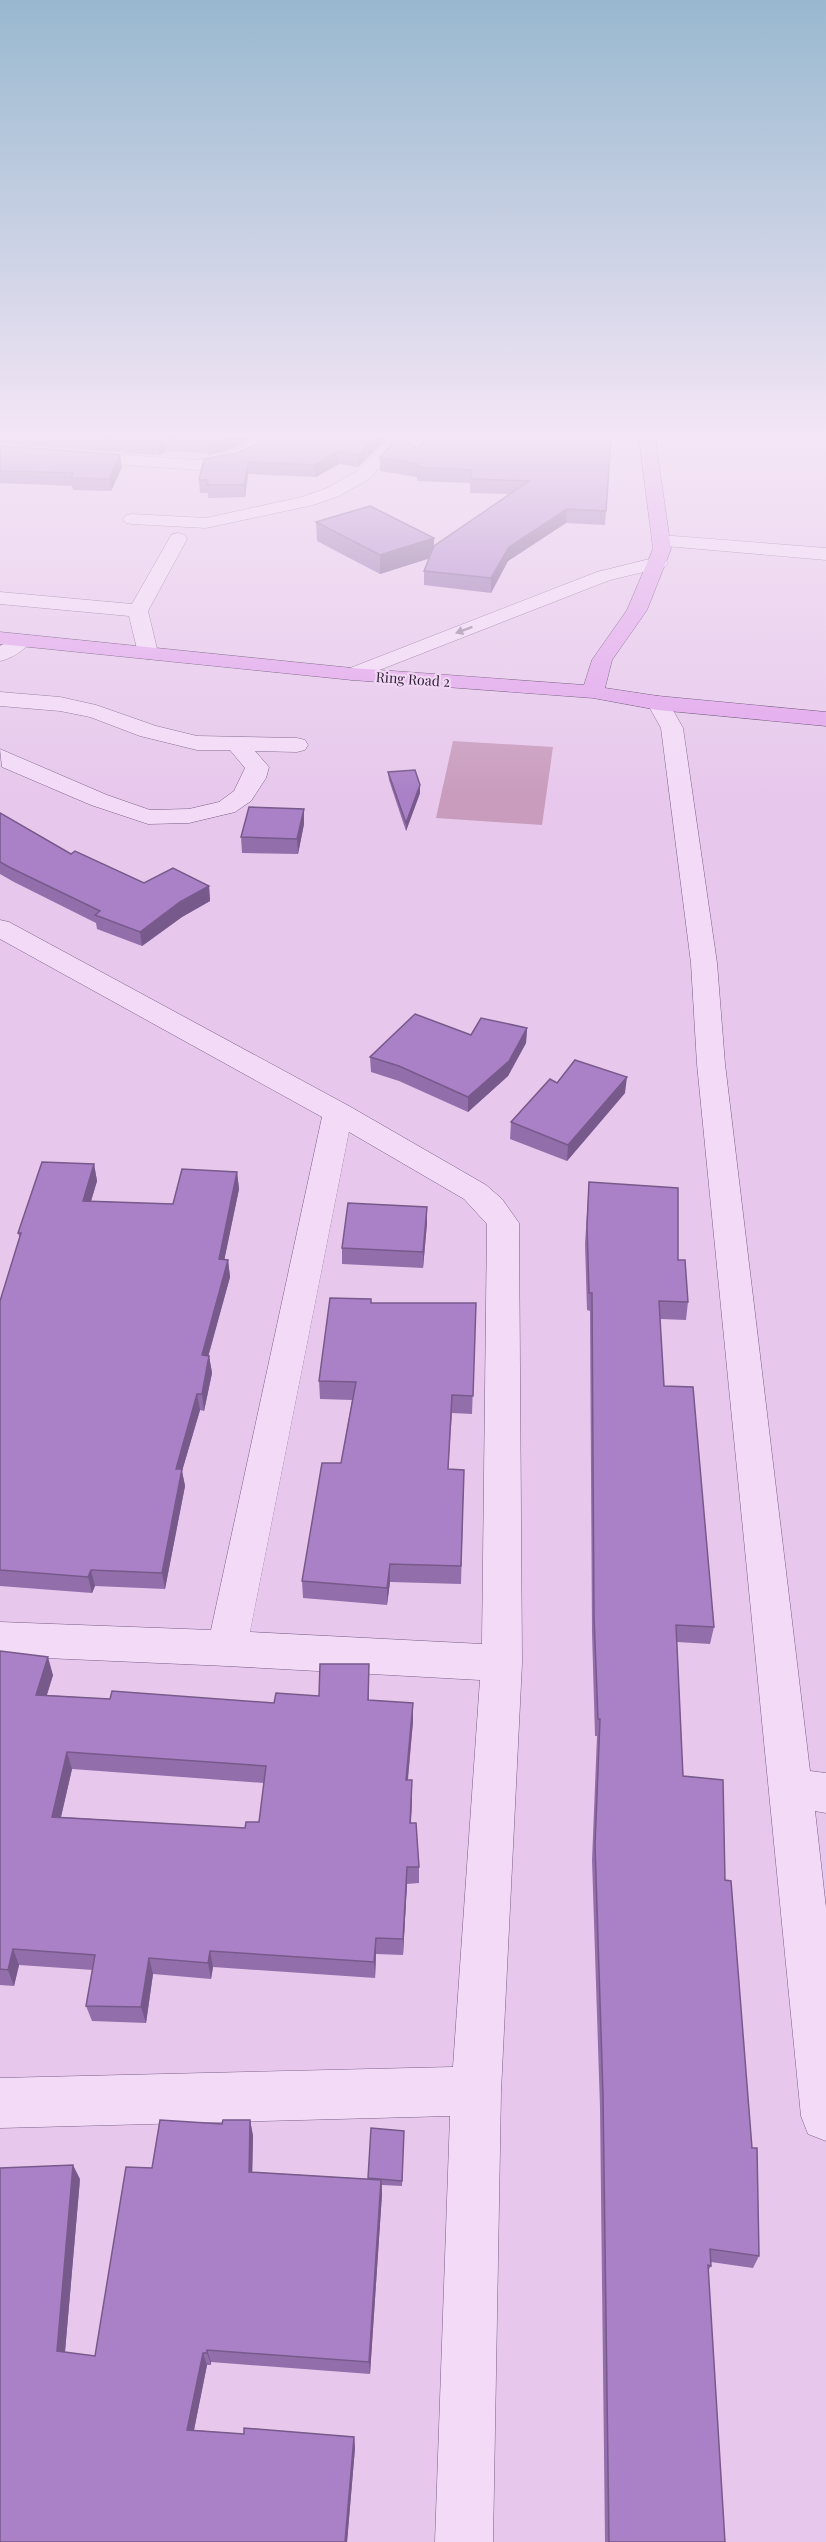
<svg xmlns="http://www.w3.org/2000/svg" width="826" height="2542" font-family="'Playfair Display',serif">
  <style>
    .green { fill: #c99cbd }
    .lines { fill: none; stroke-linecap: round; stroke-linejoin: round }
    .minor-casing { stroke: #7a5e87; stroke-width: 1 }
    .major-casing { stroke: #483255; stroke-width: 1 }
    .minor { fill: #f3dbf7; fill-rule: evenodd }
    .major { fill: #e1a3ec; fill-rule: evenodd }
    .wall { fill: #926fab; fill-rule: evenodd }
    .shaded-wall { fill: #775a8b }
    .building { fill: #aa81c7; stroke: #775a8b; stroke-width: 1.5; fill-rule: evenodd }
    .oneway { fill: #927e98 }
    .labels { text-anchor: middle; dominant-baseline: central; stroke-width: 4.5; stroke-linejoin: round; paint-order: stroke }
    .far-street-label { font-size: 14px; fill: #302138; stroke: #f0d7f4 }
  </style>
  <rect width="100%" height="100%" fill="#e7c8ec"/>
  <path class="green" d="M453,741L553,747L542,825L436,818Z"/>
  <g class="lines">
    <g class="minor-casing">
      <g id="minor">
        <path d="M255,437H273L256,454L238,463L197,470L0,456V446L197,460C220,456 237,453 255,437Z"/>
        <path d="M391,437H409L369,479L339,496L313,505L206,528L132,524L126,523L123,519L126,515L132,514L206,518L302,497L327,488L357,471Z"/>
        <path d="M178,533L185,535L187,539L148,611L158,653L155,657L148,659L141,657L138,653L129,616L0,604V592L132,604L169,539L171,535Z"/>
        <path d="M661,535L826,548V560L654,545L652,541L654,537Z"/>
        <path d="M658,557L665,559L668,563L665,567L610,580L359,678L352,680L345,678L341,674L345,670L597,572Z"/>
        <path d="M21,635L28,637L31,641C25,650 11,659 0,661V646Z"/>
        <path d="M0,692L60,697L96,705L156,726L197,736L297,738L305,740L308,745L305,750L297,752L255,751L269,767L266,778L251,801L235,812L189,823L148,824L91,805L2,767L0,749L107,795L150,810L189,809L219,802L234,791L245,768L230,750H197L140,736L90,717L60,711L0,706Z"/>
        <path d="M658,696L666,698L683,728L717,963L725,1064L810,1771L826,1773V1813L815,1811L826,1908V2141L808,2134L801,2116L697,1064L691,963L661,728L647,703L650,698Z"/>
        <path d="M0,920L9,922L349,1106L486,1185L502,1199L519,1223L522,1663L501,2091L493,2542H435L450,2116L0,2128V2078L453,2067L480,1680L227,1666L0,1656V1622L211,1630L322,1117L0,939ZM349,1132L464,1199L487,1224L482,1644L250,1632Z"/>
      </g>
    </g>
    <g class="major-casing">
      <path id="major" d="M639,437H655L671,549L647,610L612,660L605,688L658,696L826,712V726L658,710L593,698L352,680L0,644V632L352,668L584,685L592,660L627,610L653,549Z"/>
    </g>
    <use href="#minor" class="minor"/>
    <use href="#major" class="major"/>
  </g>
  <g class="wall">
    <path d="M0,437H251L234,448L208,456V453L166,451L159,455L0,444Z"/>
    <path d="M611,437L605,525L566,523L508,561L491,593L424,585V571L429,558L380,574L317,541L316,522L434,546L510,494L470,493V483L417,481V477L380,471V457L418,449Z"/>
    <path d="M385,440L358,467L339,464L316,477L248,474L245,497L208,498V493H200L199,480L238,453L256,444Z"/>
    <path d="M0,446L120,455L122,467L111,491L73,490L72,486L0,483Z"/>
    <path d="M388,772L420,785V793L406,831L389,780Z"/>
    <path d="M0,813L71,854L144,883L209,886L210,901L182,917L142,946L97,929L96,923L14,882L0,874Z"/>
    <path d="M304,824L298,854L242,853L241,837Z"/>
    <path d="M527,1028L526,1043L508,1076L468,1112L399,1081L371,1072L370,1057L471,1035Z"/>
    <path d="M625,1093L567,1161L510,1139L511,1122Z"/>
    <path d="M94,1164L97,1181L91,1201L173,1204L237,1172L239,1189L224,1260H228L230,1277L208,1356H209L212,1373L204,1411L200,1410L182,1471L185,1486L165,1589L95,1586L92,1593L0,1586V1301L20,1239L18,1233Z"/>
    <path d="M589,1182L678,1260L688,1302L686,1320L660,1319L664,1386L714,1627L710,1644L677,1642L683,1776L725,1880L759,2256L753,2268L711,2262V2266L708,2271L725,2542H605L600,2108L592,1860L597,1736H595L592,1633L590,1311L587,1310L585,1244Z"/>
    <path d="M427,1207V1223L423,1268L342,1264V1248Z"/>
    <path d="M371,1303H476L472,1414L452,1413L448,1470H464L461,1584L390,1582L387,1605L303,1598L302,1581L341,1463L352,1400L320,1399L319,1381Z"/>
    <path d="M0,1651L53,1675L47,1695L110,1699L274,1703L319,1696L369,1664V1700L413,1721L408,1780L412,1797L411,1823L419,1867V1883L407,1884L403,1955L376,1954L375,1978L213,1967L211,1979L153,1974L146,2023L92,2021L86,2006L93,1970L19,1965L14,1986L0,1985ZM72,1769L264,1783L259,1822L245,1828L61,1817Z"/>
    <path d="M250,2120L253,2136L252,2172L368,2179L404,2131L402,2186L382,2185V2194L370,2374L211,2362V2365H207L194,2430L244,2434L354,2437L355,2448L347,2542H0L80,2179L65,2352L95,2356L152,2168L222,2124Z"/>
  </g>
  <g class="shaded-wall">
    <path d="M230,437H251L234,448L208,456L207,444Z"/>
    <path d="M375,437H385V440L358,467V455Z"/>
    <path d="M164,439L166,451L159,455L158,443Z"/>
    <path d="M338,451L339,464L316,477L315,465Z"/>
    <path d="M120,455L122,467L111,491L109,479Z"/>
    <path d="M248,462V474L245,497L244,485Z"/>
    <path d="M567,509L566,523L508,561L491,593V578L509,547Z"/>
    <path d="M434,538V557L380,574V555Z"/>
    <path d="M420,785V793L406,831V823Z"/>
    <path d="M304,809V824L298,854L297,839Z"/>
    <path d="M209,886L210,901L182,917L142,946L140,932L180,902Z"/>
    <path d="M527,1028L526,1043L508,1076L468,1112V1097Z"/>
    <path d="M627,1077L625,1093L567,1161L568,1145Z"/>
    <path d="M94,1164L97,1181L86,1218L83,1201Z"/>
    <path d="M237,1172L239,1189L221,1276L219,1259Z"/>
    <path d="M427,1207V1223L423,1268V1252Z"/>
    <path d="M228,1260L230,1277L204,1372L202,1355Z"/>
    <path d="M209,1356L212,1373L204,1411L202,1394Z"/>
    <path d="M197,1394L200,1410L182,1471L185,1486L165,1589L162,1573L176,1469Z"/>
    <path d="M390,1564V1582L387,1605V1588Z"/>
    <path d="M91,1570L95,1586L92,1593L88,1577Z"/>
    <path d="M48,1657L53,1675L41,1713L36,1695Z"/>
    <path d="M413,1703V1721L406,1797V1780Z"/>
    <path d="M67,1752L72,1769L57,1834L52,1817Z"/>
    <path d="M412,1780V1797L410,1840V1823Z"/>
    <path d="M407,1867V1884L403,1955V1939Z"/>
    <path d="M376,1938V1954L375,1978L374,1962Z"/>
    <path d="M13,1949L19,1965L14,1986L8,1970Z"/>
    <path d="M210,1951L213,1967L211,1979L208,1963Z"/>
    <path d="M149,1958L153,1974L146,2023L141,2007Z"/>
    <path d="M250,2120L253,2136L252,2186L249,2172Z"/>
    <path d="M73,2165L80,2179L64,2363L57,2351Z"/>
    <path d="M381,2180L382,2194L370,2374L369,2362Z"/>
    <path d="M207,2350L211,2362V2365L207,2353Z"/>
    <path d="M203,2353L207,2365L192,2440L187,2430Z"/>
    <path d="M354,2437L355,2448L347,2542H345Z"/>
  </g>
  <g class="building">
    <path d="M75,437H230L207,444V441L164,439L158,443Z"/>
    <path d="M263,437H375L358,455L338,451L315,465L248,462L244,485H207L208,480H199L204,459L238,453L256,444Z"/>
    <path d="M399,437H402L418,449L426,437H611L606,511L567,509L509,547L491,578L424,571L434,546L529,481L470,479L472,470L417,467L418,464L380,457Z"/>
    <path d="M0,446L120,455L109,479L71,478L73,473L0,471Z"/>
    <path d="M370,506L434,538L380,555L316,522Z"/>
    <path d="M415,770L420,785L406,823L388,772Z"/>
    <path d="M249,807L304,809L297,839L241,837Z"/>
    <path d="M0,813L71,854L75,851L144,883L173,868L209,886L180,902L140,932L95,915L100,911L11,868L0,862Z"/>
    <path d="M415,1014L471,1035L481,1018L527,1028L509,1061L468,1097L399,1066L370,1057Z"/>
    <path d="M575,1060L627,1077L568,1145L511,1122L550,1079L557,1083Z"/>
    <path d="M42,1162L94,1164L83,1201L173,1204L182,1169L237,1172L219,1259L228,1260L202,1355L209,1356L202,1394H197L176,1469H182L162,1573L91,1570L88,1577L0,1570V1301L21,1233H18Z"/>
    <path d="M589,1182L678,1188V1260H685L688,1302L659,1301L664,1386L693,1387L714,1627L676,1625L683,1776L723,1780L725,1880L731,1881L752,2148H757L759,2256L710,2249L711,2266L708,2265L725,2542H609L603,2094L595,1845L600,1719H598L594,1616L592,1293H589L587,1226Z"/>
    <path d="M348,1203L427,1207L423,1252L342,1248Z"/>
    <path d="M330,1298L371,1299V1303H476L473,1396L452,1395L448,1469L464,1470L461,1566L390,1564L387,1588L302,1581L322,1463H341L356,1382L319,1381Z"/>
    <path d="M0,1651L48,1657L36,1695L110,1699L112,1691L274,1703L276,1693L319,1696L320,1664H369L368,1700L413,1703L406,1780H412L410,1823H416L419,1867H407L403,1939L376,1938L374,1962L210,1951L208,1963L149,1958L141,2007L86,2006L95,1955L13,1949L8,1970L0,1969ZM67,1752L266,1766L259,1822H246L245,1828L52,1817Z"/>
    <path d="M160,2120L222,2124L223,2120H250L249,2172L381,2180L369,2362L207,2350V2353H203L187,2430L244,2434V2428L354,2437L345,2542H0V2168L73,2165L57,2351L95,2356L126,2167L152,2168Z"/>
    <path d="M371,2128L404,2131L402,2181L368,2178Z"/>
  </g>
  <defs><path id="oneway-solid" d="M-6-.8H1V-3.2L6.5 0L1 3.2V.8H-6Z" transform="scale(1.5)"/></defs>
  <use class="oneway" href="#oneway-solid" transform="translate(464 630) rotate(159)"/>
  <linearGradient id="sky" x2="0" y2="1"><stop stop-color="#98b8cf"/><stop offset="0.55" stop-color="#f4e6f6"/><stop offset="1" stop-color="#f4e6f6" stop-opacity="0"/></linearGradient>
  <rect width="826" height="793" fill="url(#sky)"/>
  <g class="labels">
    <g class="far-street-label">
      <text transform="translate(413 679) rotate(4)">Ring Road 2</text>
    </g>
  </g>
</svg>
